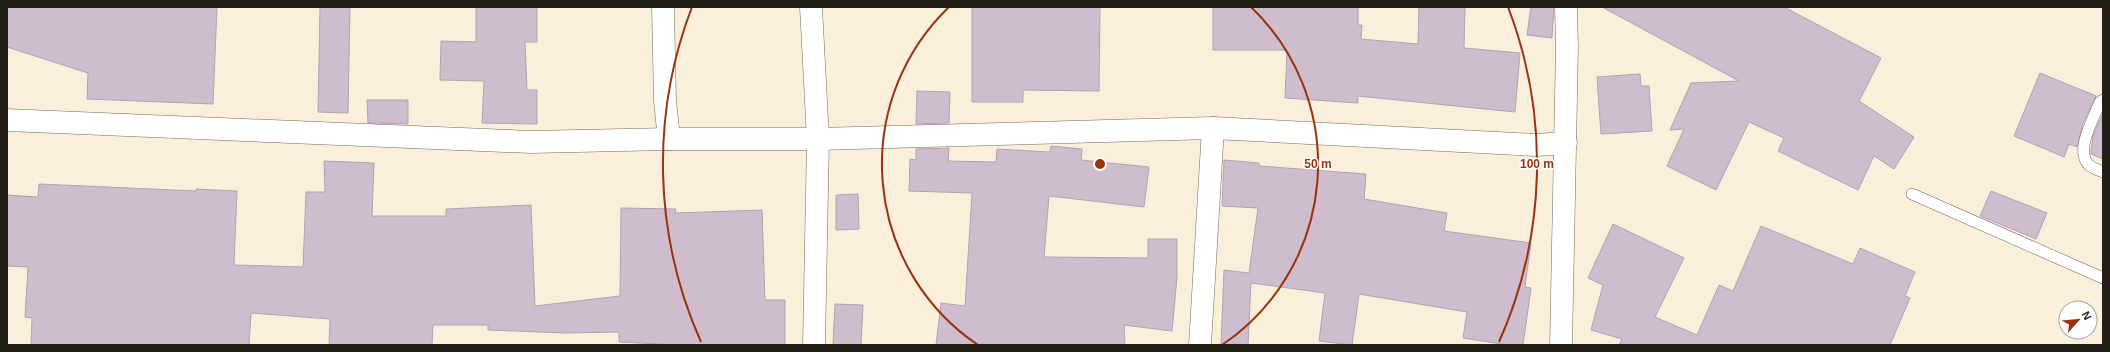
<svg xmlns="http://www.w3.org/2000/svg" width="2110" height="352" font-family="Helvetica,sans-serif">
  <style>
    .building { fill: #cfbdcd; stroke: #b3a2b2 }
    .lines { fill: none; stroke-linecap: round; stroke-linejoin: round }
    .lane-casing { stroke: #746a58; stroke-width: 12 }
    .street-casing { stroke: #746a58; stroke-width: 23 }
    .lane { stroke: #fff; stroke-width: 11 }
    .street { stroke: #fff; stroke-width: 22 }
    .ring { fill: none; stroke: #99320f; stroke-width: 2 }
    .centre { fill: #99320f; stroke: #fefefe; stroke-width: 2 }
    .ring-label { font-size: 12px; text-anchor: middle; font-weight: bold; fill: #99320f; stroke: #fefefe; stroke-width: 3; stroke-linejoin: round; paint-order: stroke }
  </style>
  <rect width="100%" height="100%" fill="#faefdb"/>
  <g class="building">
    <path d="M7,7H217L213,104L87,99L88,73L7,47Z"/>
    <path d="M320,7H350L348,113L318,112Z"/>
    <path d="M476,7H537V42H525L527,90H537V124L482,123L484,81L440,80L441,41L476,42Z"/>
    <path d="M972,7H1100L1099,91L1023,90V102H972Z"/>
    <path d="M1213,7H1358V25H1362L1361,39L1418,44L1419,7H1465L1464,48L1520,53L1515,112L1358,96V103L1285,98L1287,50H1213Z"/>
    <path d="M1531,7H1554L1552,38L1527,35Z"/>
    <path d="M1602,7H1784L1881,58L1859,101L1914,137L1894,169L1874,156L1858,190L1778,151L1784,138L1749,122L1716,190L1667,166L1684,129L1670,130L1691,83L1739,81Z"/>
    <path d="M2040,73L2096,96L2083,123L2077,147L2069,144L2064,157L2014,136Z"/>
    <path d="M1640,74L1641,86H1649L1652,131L1601,134L1597,77Z"/>
    <path d="M917,91L950,92L949,123L916,124Z"/>
    <path d="M367,100H408V124L368,123Z"/>
    <path d="M2103,113V159L2091,154V151L2093,136Z"/>
    <path d="M1051,146L1082,149L1081,160L1149,167L1144,207L1049,196L1044,257L1148,258V239H1177V277L1172,331L1124,325L1125,345H936L941,303L965,306L972,193L909,191L910,159L916,160V149L949,148L948,161L996,162L997,149L1050,152Z"/>
    <path d="M1224,160L1259,163V166L1366,174L1364,199L1447,213L1444,231L1531,243L1525,287L1531,288L1523,345H1507L1463,338L1467,312L1359,294L1352,345L1319,341L1325,293L1251,283L1248,345H1221L1224,270L1249,273L1258,208L1222,206Z"/>
    <path d="M324,161L374,163L372,216H446V209L531,205L535,306L620,296L621,208L676,209L675,213L762,210L765,300H785V345H678L619,342V332L565,333L488,330V325H433L432,345H329L330,319L251,313L249,345H31L32,318L25,317L28,267L7,266V195L38,197L39,184L196,191V189L237,191L234,265L303,267L306,192H325Z"/>
    <path d="M1991,191L2047,213L2036,239L1980,216Z"/>
    <path d="M858,194L859,229L836,230V195Z"/>
    <path d="M1613,224L1684,258L1655,317L1697,335L1719,285L1733,291L1761,226L1853,264L1860,248L1915,272L1905,296L1910,298L1890,345H1619L1622,339L1591,330L1603,285L1588,278Z"/>
    <path d="M835,304L863,305L861,345H833Z"/>
  </g>
  <g class="lines">
    <g class="lane-casing">
      <g id="lane">
        <path d="M2103,100L2100,102C2094,118 2074,151 2089,165C2092,168 2099,170 2103,172"/>
        <path d="M1912,194L2103,278"/>
      </g>
    </g>
    <g class="street-casing">
      <g id="street">
        <path d="M663,7L665,101L669,139"/>
        <path d="M811,7L818,139L814,345"/>
        <path d="M7,120L531,142L669,139H818L1213,128L1536,145L1566,143"/>
        <path d="M1200,345L1213,128"/>
        <path d="M1561,345L1567,47L1566,7"/>
      </g>
    </g>
    <use href="#lane" class="lane"/>
    <use href="#street" class="street"/>
  </g>
  <g class="ring">
    <path d="M978 345A218 218 0 0 1 949 7M1251 7A218 218 0 0 1 1222 345"/>
    <path d="M701 342A437 437 0 0 1 692 7M1508 7A437 437 0 0 1 1499 342"/>
  </g>
  <circle cx="1100" cy="164" r="6" class="centre"/>
  <g class="ring-label">
    <text x="1318" y="168">50 m</text>
    <text x="1537" y="168">100 m</text>
  </g>
  <rect width="2110" height="352" fill="none" stroke="#231f18" stroke-width="16"/>
  <g transform="translate(2078 320) rotate(63)"><circle r="19" fill="#fefefe" stroke="#a6a5a2"/>
  <path d="M0-3L7 15L0 10L-7 15Z" fill="#99320f"/>
  <text y="-6" font-size="11" font-weight="bold" text-anchor="middle" fill="#231f18">N</text>
  </g>
</svg>
